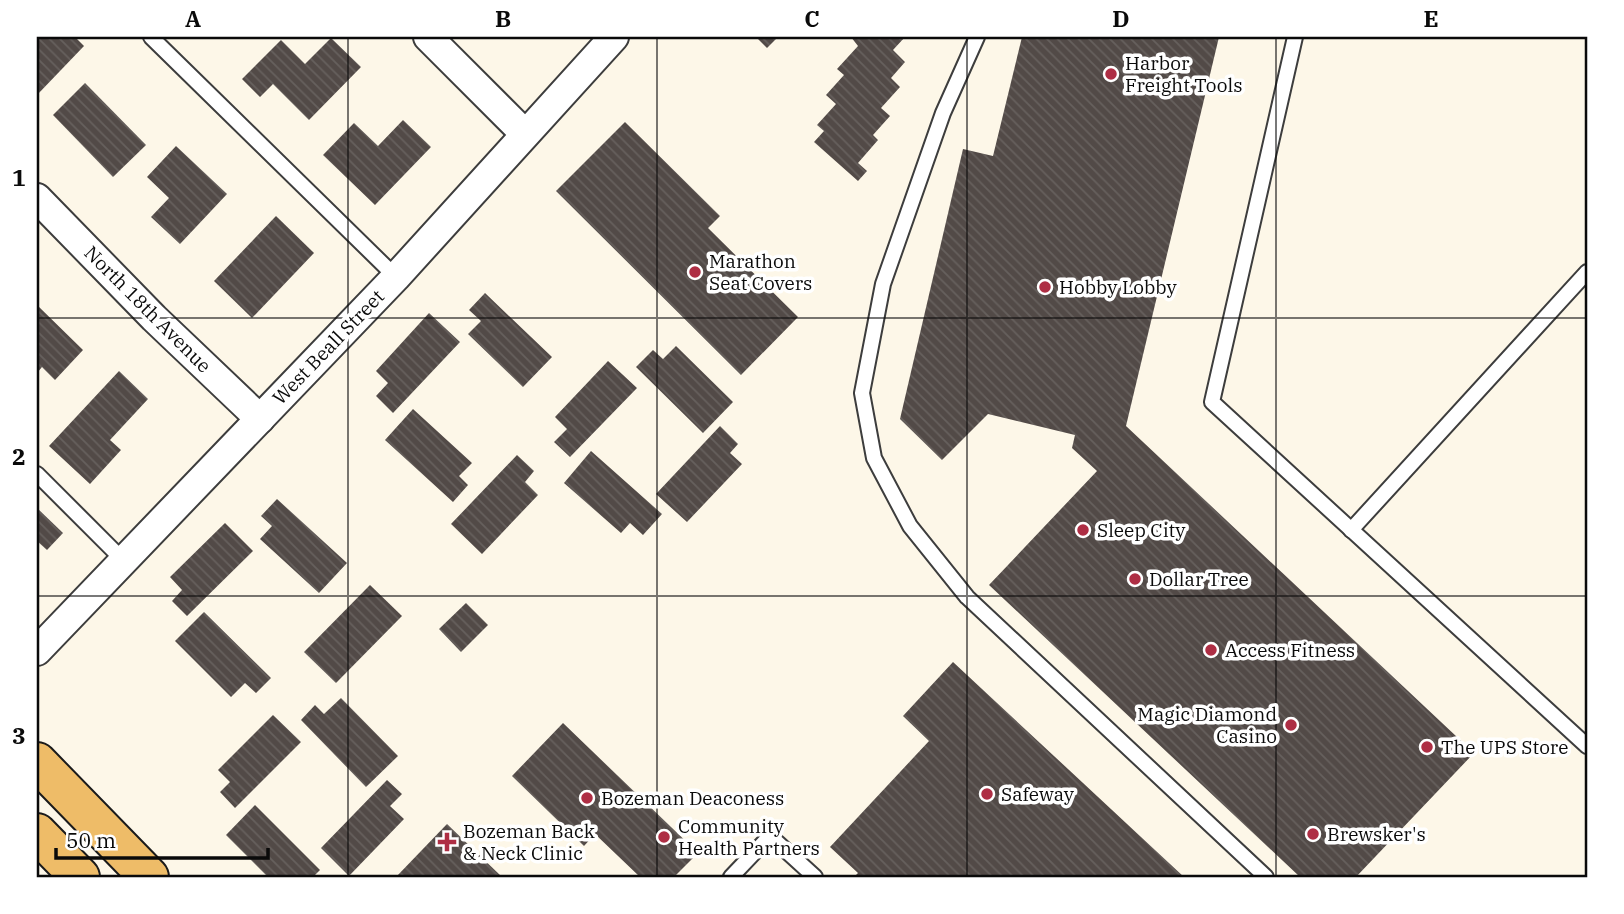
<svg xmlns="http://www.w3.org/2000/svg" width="1624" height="914" font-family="'IBM Plex Serif',serif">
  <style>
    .building { fill: url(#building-back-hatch) }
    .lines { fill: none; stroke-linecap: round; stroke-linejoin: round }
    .service-casing { stroke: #3d3d3d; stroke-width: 18 }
    .minor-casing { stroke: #3d3d3d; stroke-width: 32 }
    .primary-casing { stroke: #1b1b1b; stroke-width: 42 }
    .service { stroke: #fff; stroke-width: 14 }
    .minor { stroke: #fff; stroke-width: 28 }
    .primary { stroke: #eebc68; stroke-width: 38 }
    .grid { fill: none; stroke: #0a0a0a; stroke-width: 2; stroke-opacity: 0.55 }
    .poi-dot { fill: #ae2e44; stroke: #fff; stroke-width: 2.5 }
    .labels { text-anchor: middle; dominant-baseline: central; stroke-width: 7; stroke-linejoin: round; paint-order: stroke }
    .poi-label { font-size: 19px; fill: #0a0a0a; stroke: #fff; text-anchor: start }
    .street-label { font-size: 19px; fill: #0a0a0a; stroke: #fff }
    .neatline { fill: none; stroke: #0a0a0a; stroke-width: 2.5 }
    .grid-label { font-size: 23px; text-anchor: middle; font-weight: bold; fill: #0a0a0a }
  </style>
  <defs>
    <pattern id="building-back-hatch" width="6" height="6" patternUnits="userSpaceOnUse" patternTransform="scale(1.75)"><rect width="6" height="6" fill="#524a47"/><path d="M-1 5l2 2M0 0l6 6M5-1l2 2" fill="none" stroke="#66605d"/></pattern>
  </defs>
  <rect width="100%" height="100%" fill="#fdf7e8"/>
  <g class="building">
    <path d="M37,37H75L84,46L37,95Z"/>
    <path d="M756,37H778L767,48Z"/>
    <path d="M851,37H905L893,50L905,62L891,78L900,87L881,108L890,116L873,135L878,140L858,163L867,171L858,181L814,142L824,131L817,125L836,104L826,95L844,75L837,69L858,46Z"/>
    <path d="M1022,37H1219L1126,426L1474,753L1356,877H1300L989,585L1097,471L1072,448L1075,435L988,414L942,460L900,419L963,149L993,156Z"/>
    <path d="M331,38L361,67L309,120L273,84L260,97L242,79L281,40L305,64Z"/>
    <path d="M85,83L146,145L113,177L53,115Z"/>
    <path d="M403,120L431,147L375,205L323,155L354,123L378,146Z"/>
    <path d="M625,122L720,216L708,228L798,317L741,375L556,191Z"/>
    <path d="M176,146L227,194L180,244L151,217L169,198L147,177Z"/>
    <path d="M276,216L314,253L252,318L214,281Z"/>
    <path d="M485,293L552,357L523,387L468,334L481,321L469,310Z"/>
    <path d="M37,305L83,350L55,380L42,367L37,373Z"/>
    <path d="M429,313L460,342L393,413L376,396L388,383L376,371Z"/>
    <path d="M676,346L733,402L703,433L636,367L653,350L663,359Z"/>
    <path d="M608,361L637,388L570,457L554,442L567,429L555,417Z"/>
    <path d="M119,371L148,399L110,440L121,450L90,484L49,446Z"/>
    <path d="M413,409L472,463L459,476L468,485L453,502L385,440Z"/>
    <path d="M720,426L738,444L730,453L742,464L687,522L656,494Z"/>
    <path d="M591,451L662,514L643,535L630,523L621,533L564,483Z"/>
    <path d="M517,455L534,471L525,482L538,495L482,554L451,524Z"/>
    <path d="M277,499L347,563L319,593L260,539L272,526L261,516Z"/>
    <path d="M37,508L63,533L47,550L37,541Z"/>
    <path d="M225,523L253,551L187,616L172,601L182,590L170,577Z"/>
    <path d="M370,585L402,616L336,683L304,652Z"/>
    <path d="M466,603L488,625L461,652L439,629Z"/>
    <path d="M204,612L271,678L256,693L245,683L231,697L175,641Z"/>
    <path d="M953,662L1184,877H854L858,873L830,847L929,741L903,716Z"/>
    <path d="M341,698L398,756L366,787L301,720L315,705L324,714Z"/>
    <path d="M273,715L301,742L235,808L220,792L230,782L218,770Z"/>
    <path d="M563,723L698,853L674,877H640L595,834L584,846L512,776Z"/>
    <path d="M387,780L402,794L390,806L404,819L349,876L321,848Z"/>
    <path d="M255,805L320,870L313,877H268L226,835Z"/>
    <path d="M447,824L502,877H396Z"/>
  </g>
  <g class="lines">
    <g class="service-casing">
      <g id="service">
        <path d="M151,37L396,277"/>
        <path d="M977,37L943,113L883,284L862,393L874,458L910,526L967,597L1266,877"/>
        <path d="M1295,37L1212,402L1587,746"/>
        <path d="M37,474L123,560"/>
        <path d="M1351,530L1587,272"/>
        <path d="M731,877L770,836L815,877"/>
      </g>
    </g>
    <g class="minor-casing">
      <g id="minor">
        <path d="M428,37L524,133"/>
        <path d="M37,198L154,318L260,419"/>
        <path d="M37,651L396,277L614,37"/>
      </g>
    </g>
    <g class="primary-casing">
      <g id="primary">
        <path d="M37,762L149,877"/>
        <path d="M37,833L80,877"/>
      </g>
    </g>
    <use href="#service" class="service"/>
    <use href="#minor" class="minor"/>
    <use href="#primary" class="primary"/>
  </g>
  <path class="grid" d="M348,37V877M657,37V877M967,37V877M1276,37V877M37,318H1587M37,596H1587"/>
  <g class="poi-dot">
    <circle cx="1111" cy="74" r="7"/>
    <circle cx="695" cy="272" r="7"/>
    <circle cx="1045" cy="287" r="7"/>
    <circle cx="1083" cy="530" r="7"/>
    <circle cx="1135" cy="579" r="7"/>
    <circle cx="1211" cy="650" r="7"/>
    <circle cx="1291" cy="725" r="7"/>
    <circle cx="1427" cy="747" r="7"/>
    <circle cx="987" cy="794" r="7"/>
    <circle cx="587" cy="798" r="7"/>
    <circle cx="1313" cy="834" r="7"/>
    <circle cx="664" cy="837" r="7"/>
    <path d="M443.5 831.5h7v7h7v7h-7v7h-7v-7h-7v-7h7z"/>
  </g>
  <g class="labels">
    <g class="poi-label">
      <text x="1125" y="63">Harbor<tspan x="1125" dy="22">Freight Tools</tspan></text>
      <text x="709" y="261">Marathon<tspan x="709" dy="22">Seat Covers</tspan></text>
      <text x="1059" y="287">Hobby Lobby</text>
      <text x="1097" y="530">Sleep City</text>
      <text x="1149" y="579">Dollar Tree</text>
      <text x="1225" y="650">Access Fitness</text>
      <text x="1277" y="714" text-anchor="end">Magic Diamond<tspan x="1277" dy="22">Casino</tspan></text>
      <text x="1441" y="747">The UPS Store</text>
      <text x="1001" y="794">Safeway</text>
      <text x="601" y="798">Bozeman Deaconess</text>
      <text x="678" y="826">Community<tspan x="678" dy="22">Health Partners</tspan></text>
      <text x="463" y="831">Bozeman Back<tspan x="463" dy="22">&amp; Neck Clinic</tspan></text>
      <text x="1327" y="834">Brewsker's</text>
    </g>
    <g class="street-label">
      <text transform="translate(148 309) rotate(45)">North 18th Avenue</text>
      <text transform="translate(328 347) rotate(-46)">West Beall Street</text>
    </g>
  </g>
  <rect width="1624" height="914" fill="none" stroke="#ffffff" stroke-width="77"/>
  <path d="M56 848v10h212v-10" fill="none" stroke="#0a0a0a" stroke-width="3.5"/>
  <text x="66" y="848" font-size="21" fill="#0a0a0a" stroke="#ffffff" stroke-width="5" paint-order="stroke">50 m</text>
  <rect x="38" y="38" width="1548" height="838" class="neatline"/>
  <g class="grid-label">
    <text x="193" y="27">A</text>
    <text x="503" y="27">B</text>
    <text x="812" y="27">C</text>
    <text x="1121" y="27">D</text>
    <text x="1431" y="27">E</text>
    <text x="19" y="186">1</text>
    <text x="19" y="465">2</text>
    <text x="19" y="744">3</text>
  </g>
</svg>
